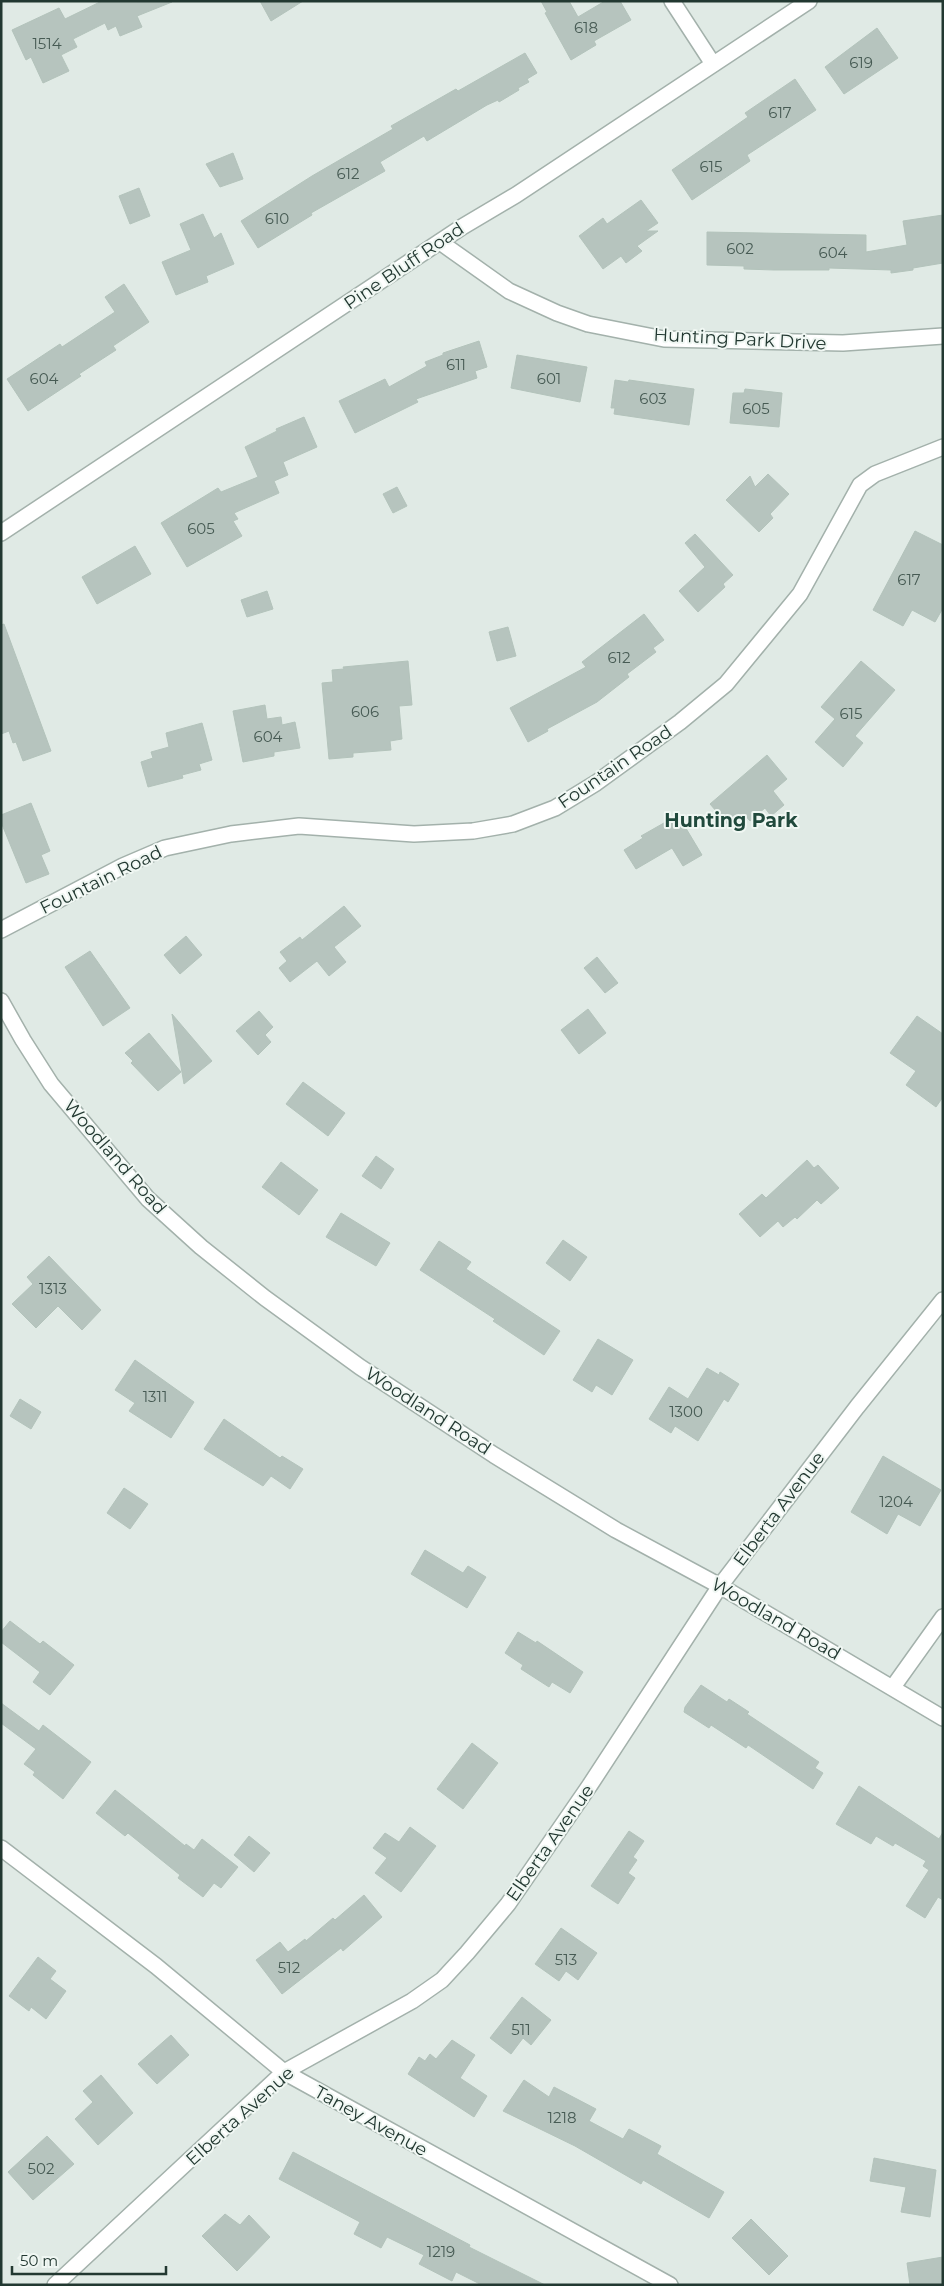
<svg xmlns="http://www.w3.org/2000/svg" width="944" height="2286" font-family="Montserrat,sans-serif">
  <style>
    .building { fill: #b6c4be; stroke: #b3c3bb }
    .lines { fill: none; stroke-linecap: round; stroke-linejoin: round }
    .minor-casing { stroke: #a3b1ab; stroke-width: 18 }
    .minor { stroke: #fff; stroke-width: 15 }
    .labels { text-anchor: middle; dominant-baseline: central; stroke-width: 4; stroke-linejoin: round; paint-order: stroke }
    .number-label { font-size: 15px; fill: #475b54 }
    .street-label { font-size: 18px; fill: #223831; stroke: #f0f7f3 }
    .neighbourhood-label { font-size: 19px; font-weight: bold; fill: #20493c; stroke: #f0f7f3 }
  </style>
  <rect width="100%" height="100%" fill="#e0eae5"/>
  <g class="building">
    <path d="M102,1L172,2L137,16L142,27L120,36L116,26L108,30L105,23L73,39L77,47L61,55L69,71L43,83L31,57L26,60L12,30L59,8L65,19Z"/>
    <path d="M260,1H303L271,21Z"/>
    <path d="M541,1H569L578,17L605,1H620L631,20L594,41L596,45L571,60L545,13L547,12Z"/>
    <path d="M877,28L898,58L844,94L825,67Z"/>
    <path d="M525,53L537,73L527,79L529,82L518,88L519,90L499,102L498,100L487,105L427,141L424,136L380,162L385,171L311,213L312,215L258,248L241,221L312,176L393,129L391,126L456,89L458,91Z"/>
    <path d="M795,79L816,110L747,155L750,161L692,200L672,170L748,117L745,113Z"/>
    <path d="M233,153L243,179L220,187L206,164Z"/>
    <path d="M139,188L150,216L130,224L119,196Z"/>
    <path d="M641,200L658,223L646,231H658L637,246L642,251L626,263L621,256L603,269L579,236L603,218L607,224Z"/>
    <path d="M203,214L214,238L221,233L234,264L206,276L208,282L176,295L162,262L191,250L180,224Z"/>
    <path d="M943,215V263L913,268V270L891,273V270L829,268V270H774L744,269V266L707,265V232L866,235V252L907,245L903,221Z"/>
    <path d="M124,284L149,322L113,346L116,350L79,374L81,376L28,411L7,379L60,344L62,347L115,312L105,297Z"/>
    <path d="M479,341L487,367L475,371L477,378L416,399L418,402L355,433L339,401L385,379L389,387L427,366L425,362L443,355V353Z"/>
    <path d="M517,355L587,367L580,402L511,388Z"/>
    <path d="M615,380L628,382L629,380L694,389L689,425L614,414L615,408H611Z"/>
    <path d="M745,389L782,393L779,427L730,423L733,393H744Z"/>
    <path d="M304,417L317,447L283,462L288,475L274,481L279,493L234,513L238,519L233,521L242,536L187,567L161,523L218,488L221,492L258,477L245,447L277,431L276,429Z"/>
    <path d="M768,474L789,494L770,514L773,518L759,532L726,500L750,476L755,487Z"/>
    <path d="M397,487L407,506L393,513L383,494Z"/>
    <path d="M915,531L943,545V608L935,622L912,610L903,626L873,610Z"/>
    <path d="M695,534L733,575L723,584L725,587L698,612L679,591L705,567L685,543Z"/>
    <path d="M135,546L151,574L97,604L82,577Z"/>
    <path d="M267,591L273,609L247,617L241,600Z"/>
    <path d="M644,614L664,640L653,648L656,652L627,674L629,677L597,702L547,729L548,731L528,742L510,708L586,667L582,662Z"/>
    <path d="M4,624L51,751L23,761L16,742L13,743L9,731L1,734V625Z"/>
    <path d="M508,627L516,656L497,661L489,632Z"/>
    <path d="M408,661L412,705L399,706L402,739L390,741L391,750L353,753V757L329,759L322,683L333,682L332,670L344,669L343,667Z"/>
    <path d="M861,661L895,690L855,736L863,743L843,767L815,742L835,719L821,707Z"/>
    <path d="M265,705L267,719L281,717L282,725L295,722L300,748L274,752V756L243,762L233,711Z"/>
    <path d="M202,723L212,760L199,764L201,770L182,775L183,778L148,787L141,762L153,758L151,752L169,747L166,733Z"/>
    <path d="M767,755L787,779L773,791L784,805L771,816L765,808L750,821L744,814L729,826L710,804Z"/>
    <path d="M31,803L50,851L41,855L49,874L26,883L1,822V815Z"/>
    <path d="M678,815L702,855L683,866L672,848L636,869L624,850L643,838L641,836Z"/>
    <path d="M344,906L361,926L334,947L346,962L329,976L317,961L290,982L279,968L287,961L280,952L300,937L302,940Z"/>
    <path d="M186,936L202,955L180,974L164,955Z"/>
    <path d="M90,951L130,1008L103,1026L65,967Z"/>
    <path d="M597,957L618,983L605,993L584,968Z"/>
    <path d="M588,1009L606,1033L579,1054L561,1030Z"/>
    <path d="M259,1011L273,1027L265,1035L271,1042L258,1055L236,1031Z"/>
    <path d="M172,1014L212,1061L184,1084Z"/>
    <path d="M917,1016L943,1034V1097L936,1107L906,1085L916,1071L890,1053Z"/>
    <path d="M149,1033L181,1072L158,1091L131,1063L133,1061L125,1053Z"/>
    <path d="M303,1082L345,1113L328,1136L286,1104Z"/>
    <path d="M376,1156L394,1169L381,1189L362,1176Z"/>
    <path d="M807,1160L814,1168L818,1165L839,1188L821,1204L817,1200L797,1219L795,1217L783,1227L778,1221L760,1237L739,1214L762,1194L766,1198Z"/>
    <path d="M281,1162L318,1190L299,1215L262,1187Z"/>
    <path d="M341,1213L390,1243L376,1266L326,1237Z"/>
    <path d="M563,1240L587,1257L570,1281L546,1263Z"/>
    <path d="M439,1241L471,1262L466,1269L560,1331L544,1355L493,1321L495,1319L420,1270Z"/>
    <path d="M49,1256L101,1310L82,1330L58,1306L36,1328L12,1304L33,1284L27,1277Z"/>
    <path d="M598,1339L633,1360L612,1395L596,1385L592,1392L573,1380Z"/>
    <path d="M135,1360L194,1402L171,1438L129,1411L135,1403L115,1390Z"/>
    <path d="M707,1368L719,1375L720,1372L739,1384L728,1402L724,1399L698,1441L675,1426L671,1433L649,1419L669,1387L688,1399Z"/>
    <path d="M20,1399L41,1412L31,1429L10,1416Z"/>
    <path d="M224,1419L280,1458L282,1456L303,1469L290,1489L271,1476L263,1486L204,1449Z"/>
    <path d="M883,1456L941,1490L920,1526L898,1514L887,1534L851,1512Z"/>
    <path d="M124,1488L148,1504L130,1529L107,1513Z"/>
    <path d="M425,1550L463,1573L468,1566L486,1577L467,1608L411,1574Z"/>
    <path d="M10,1621L40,1644L43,1641L74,1665L50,1695L33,1682L40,1672L1,1642V1632Z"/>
    <path d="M518,1632L536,1643L537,1641L583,1672L570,1693L552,1682L549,1687L521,1669L523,1665L505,1653Z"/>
    <path d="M701,1685L727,1702L729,1699L749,1712L747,1714L819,1762L815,1768L823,1773L813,1789L748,1745L746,1748L711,1725L709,1728L684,1712L685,1707Z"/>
    <path d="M1,1703L39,1731L43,1725L91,1762L63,1799L33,1775L35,1772L24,1764L36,1749L1,1723Z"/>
    <path d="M472,1743L498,1763L463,1809L437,1789Z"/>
    <path d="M859,1786L939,1839L943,1832V1900L938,1897L925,1918L906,1906L929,1870L923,1866L926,1861L895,1843L893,1846L876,1836L871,1844L836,1824Z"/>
    <path d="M115,1790L185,1846L186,1844L194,1850L202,1839L238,1867L221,1888L214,1883L203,1897L178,1878L180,1875L128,1833L125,1836L96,1813Z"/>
    <path d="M410,1827L436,1846L401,1892L375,1873L387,1858L373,1848L385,1833L399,1842Z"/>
    <path d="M629,1831L644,1841L633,1857L637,1860L628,1873L635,1878L618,1904L591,1886Z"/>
    <path d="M249,1836L270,1853L254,1872L234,1855Z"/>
    <path d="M364,1895L382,1917L343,1951L341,1948L282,1994L256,1960L280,1942L288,1952L305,1939L306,1941L333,1918L335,1920Z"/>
    <path d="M561,1928L597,1953L578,1980L566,1971L559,1981L535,1964Z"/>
    <path d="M38,1957L56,1971L50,1979L66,1991L46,2019L31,2007L29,2011L9,1996Z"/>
    <path d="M522,1997L551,2020L531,2045L523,2038L511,2054L490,2038Z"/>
    <path d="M171,2035L189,2055L157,2084L138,2064Z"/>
    <path d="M452,2040L475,2055L460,2078L487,2096L474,2117L408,2074L419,2057L425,2061L430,2054L436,2059Z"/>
    <path d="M101,2075L133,2113L98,2145L75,2119L93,2102L83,2091Z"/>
    <path d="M524,2080L549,2097L554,2087L596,2109L589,2121L623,2139L629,2129L661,2146L657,2154L724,2192L709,2218L643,2180L641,2184L575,2146L503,2111Z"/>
    <path d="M47,2136L74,2164L33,2200L8,2172Z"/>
    <path d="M293,2152L470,2245L469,2247L545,2285H482L456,2272L452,2281L419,2264L424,2255L387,2237L381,2248L354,2234L360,2222L279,2179Z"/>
    <path d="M874,2158L936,2170L930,2217L901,2212L906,2187L870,2181Z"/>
    <path d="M225,2214L240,2225L249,2215L270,2237L237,2271L202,2236Z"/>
    <path d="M751,2219L788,2256L769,2275L732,2238Z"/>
    <path d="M943,2257V2285H910L907,2263Z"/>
  </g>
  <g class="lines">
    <g class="minor-casing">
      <g id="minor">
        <path d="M672,1L713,64"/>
        <path d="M440,242L509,291L557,313L588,324L664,339L843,343L943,336"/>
        <path d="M1,533L462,227L516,195L809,1"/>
        <path d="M1,930L123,866L165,848L231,834L299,826L414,834L473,831L513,824L555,808L596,783L680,722L726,684L800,594L860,485L875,474L943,447"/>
        <path d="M1,1001L23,1040L51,1084L148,1199L201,1247L265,1298L360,1367L494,1455L616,1530L720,1586L943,1718"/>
        <path d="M893,1687L943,1617"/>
        <path d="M1,1848L156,1966L284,2072L670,2285"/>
        <path d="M55,2285L284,2072L412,2001L442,1980L467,1953L508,1904L590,1785L720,1586L857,1407L943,1300"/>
      </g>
    </g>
    <use href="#minor" class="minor"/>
  </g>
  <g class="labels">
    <g class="number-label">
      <text x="586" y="27">618</text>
      <text x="47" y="43">1514</text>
      <text x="861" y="62">619</text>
      <text x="780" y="112">617</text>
      <text x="711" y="166">615</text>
      <text x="348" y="173">612</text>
      <text x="277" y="218">610</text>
      <text x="740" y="248">602</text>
      <text x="833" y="252">604</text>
      <text x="456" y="364">611</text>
      <text x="44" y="378">604</text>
      <text x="549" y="378">601</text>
      <text x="653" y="398">603</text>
      <text x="756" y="408">605</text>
      <text x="201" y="528">605</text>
      <text x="909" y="579">617</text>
      <text x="619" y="657">612</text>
      <text x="365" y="711">606</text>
      <text x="851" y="713">615</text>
      <text x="268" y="736">604</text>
      <text x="53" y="1288">1313</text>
      <text x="155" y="1396">1311</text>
      <text x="686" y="1411">1300</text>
      <text x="896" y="1501">1204</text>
      <text x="566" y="1959">513</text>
      <text x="289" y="1967">512</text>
      <text x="521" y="2029">511</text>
      <text x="562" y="2117">1218</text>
      <text x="41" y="2168">502</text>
      <text x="441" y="2251">1219</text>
    </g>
    <g class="street-label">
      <text transform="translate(404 266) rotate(-34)">Pine Bluff Road</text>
      <text transform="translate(740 339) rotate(3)">Hunting Park Drive</text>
      <text transform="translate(615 767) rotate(-34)">Fountain Road</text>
      <text transform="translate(101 880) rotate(-26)">Fountain Road</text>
      <text transform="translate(115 1157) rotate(49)">Woodland Road</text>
      <text transform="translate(428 1411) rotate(33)">Woodland Road</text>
      <text transform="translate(779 1509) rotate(-53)">Elberta Avenue</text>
      <text transform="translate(776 1619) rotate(30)">Woodland Road</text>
      <text transform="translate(550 1843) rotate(-55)">Elberta Avenue</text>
      <text transform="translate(240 2116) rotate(-42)">Elberta Avenue</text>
      <text transform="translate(371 2121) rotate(29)">Taney Avenue</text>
    </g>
    <g class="neighbourhood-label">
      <text x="731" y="820">Hunting Park</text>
    </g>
  </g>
  <rect width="944" height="2286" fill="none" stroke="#223831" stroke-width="5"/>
  <path d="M12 2266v8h154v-8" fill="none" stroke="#223831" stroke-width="2.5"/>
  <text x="20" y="2266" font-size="15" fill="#223831" stroke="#f0f7f3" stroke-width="4" paint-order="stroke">50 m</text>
</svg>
